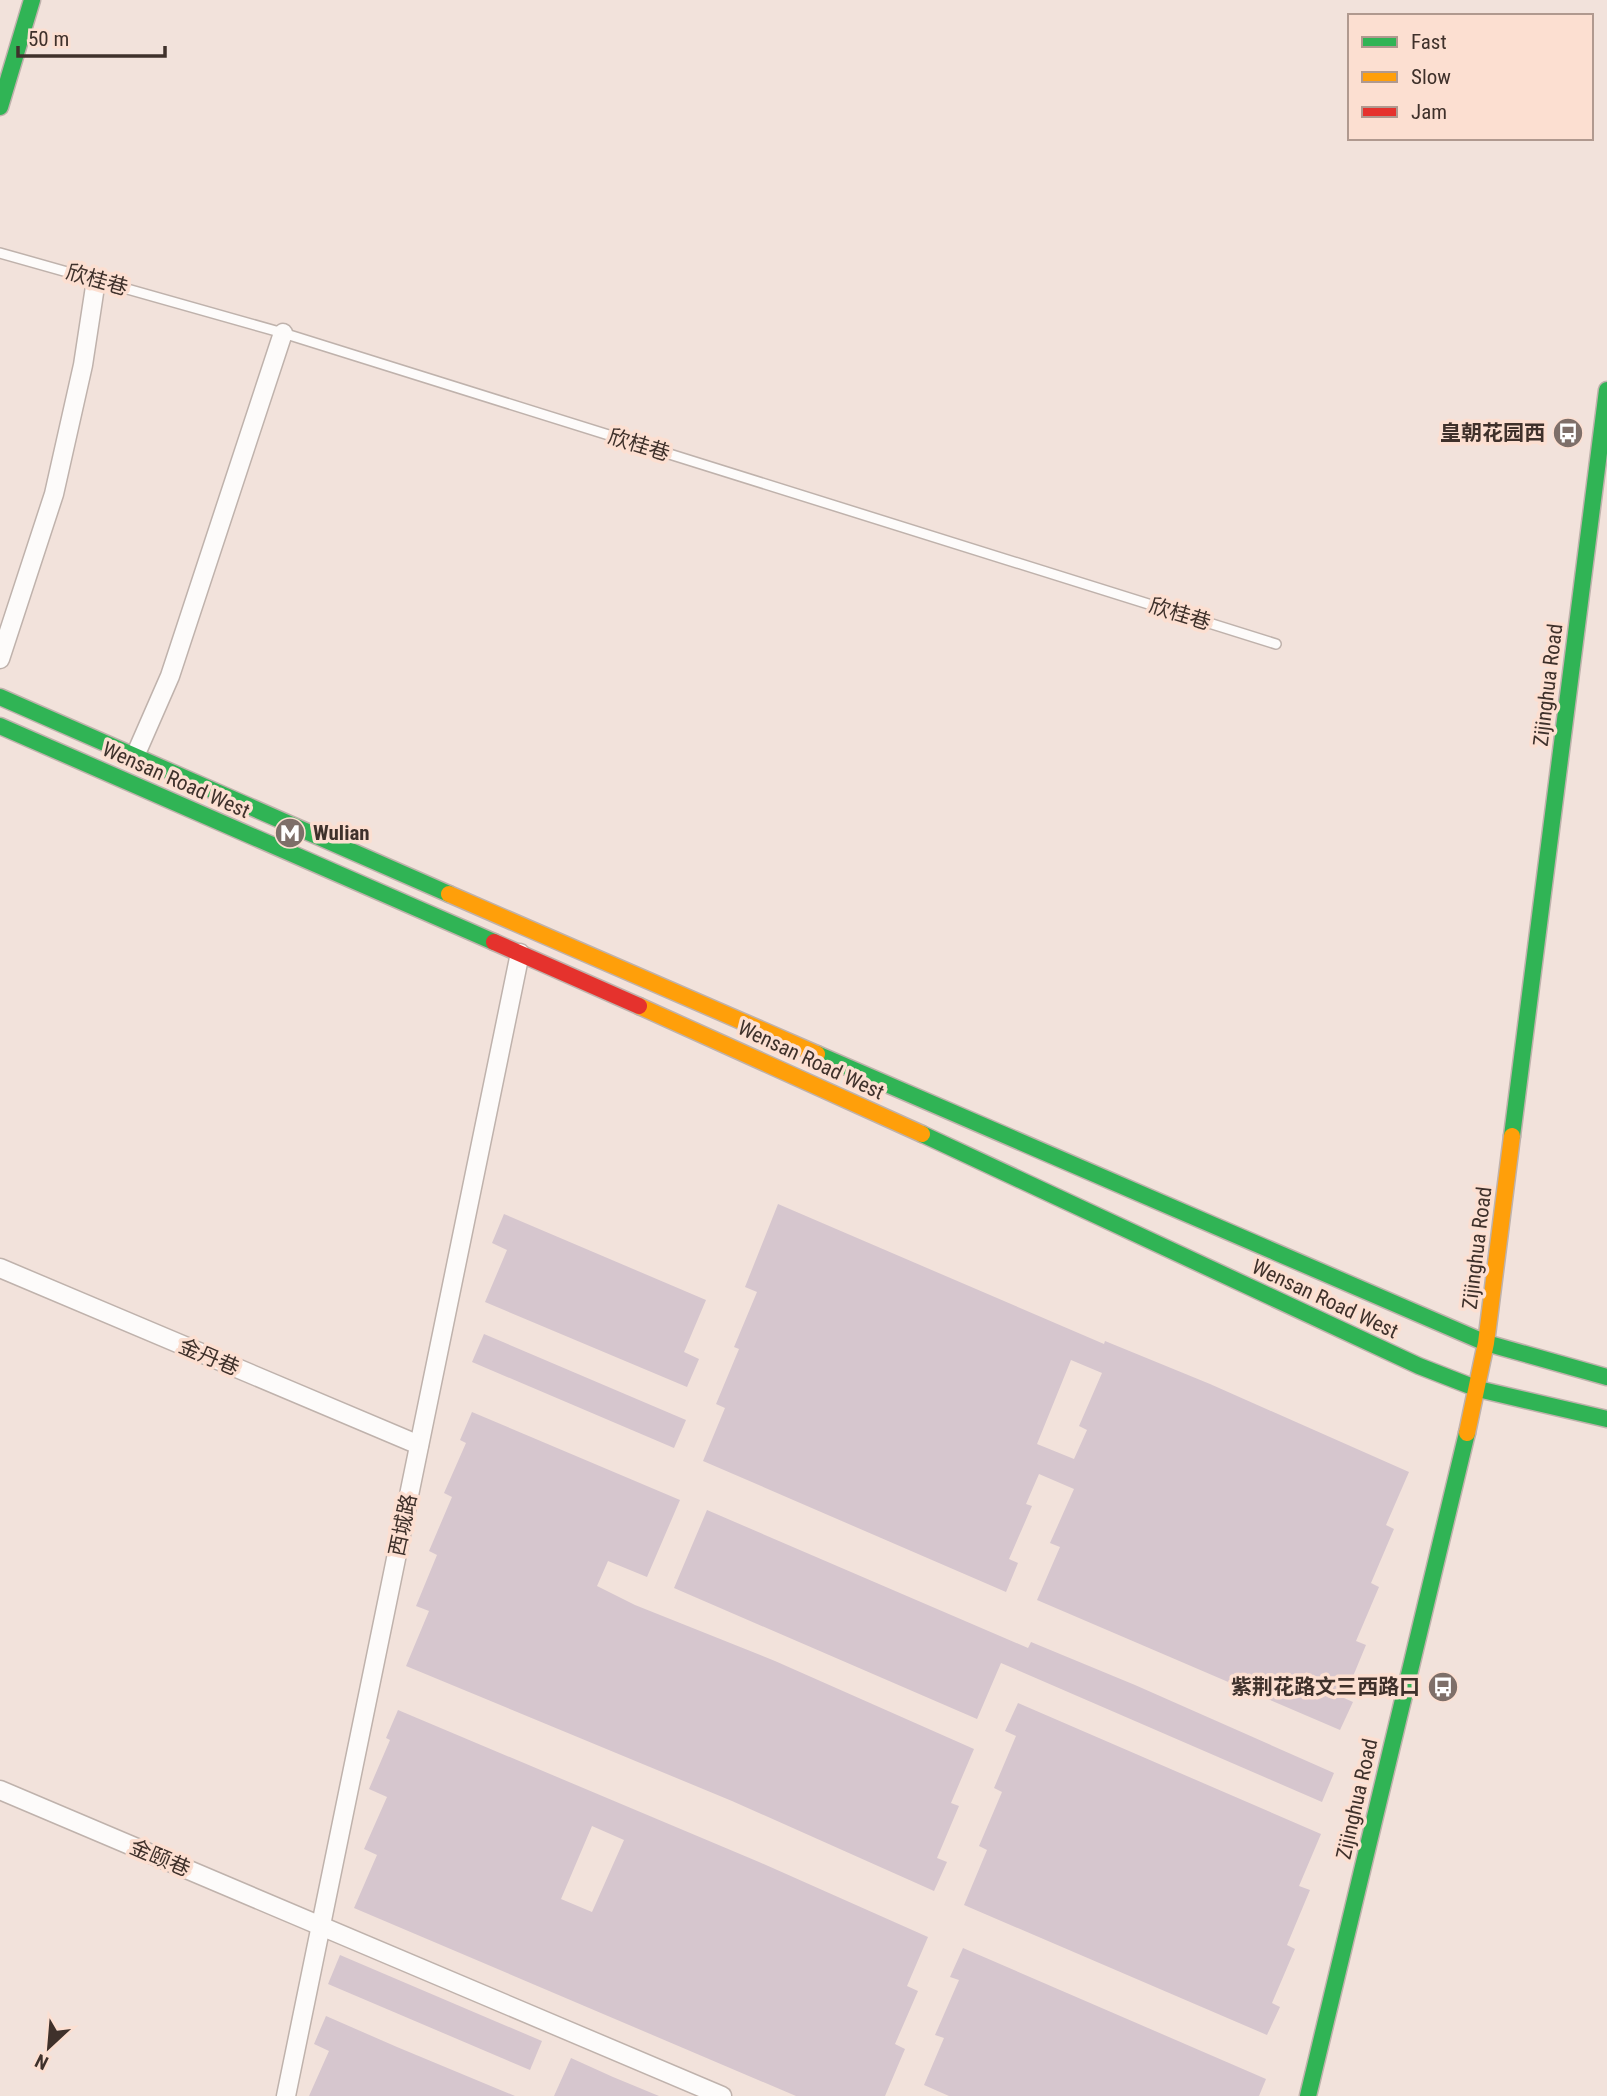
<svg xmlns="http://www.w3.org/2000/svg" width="1607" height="2096" font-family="'Roboto Condensed','Noto Sans SC',sans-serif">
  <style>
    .building { fill: #d6c6ce; fill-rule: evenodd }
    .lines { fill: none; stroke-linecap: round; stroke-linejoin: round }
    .lane-casing { stroke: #bfb2ac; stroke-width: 12 }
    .street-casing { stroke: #bfb2ac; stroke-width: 21 }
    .fast-casing { stroke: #bfb2ac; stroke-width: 19 }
    .slow-casing { stroke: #bfb2ac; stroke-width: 19 }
    .jam-casing { stroke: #bfb2ac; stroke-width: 19 }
    .lane { stroke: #fdfbfa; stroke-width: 9 }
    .street { stroke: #fdfbfa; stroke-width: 18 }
    .fast { stroke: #30b455; stroke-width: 16 }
    .slow { stroke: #ff9f0a; stroke-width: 16 }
    .jam { stroke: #e5322d; stroke-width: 16 }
    .labels { text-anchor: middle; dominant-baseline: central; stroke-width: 7; stroke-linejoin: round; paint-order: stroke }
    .street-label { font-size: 21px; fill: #3f312b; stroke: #fcdfd1 }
    .poi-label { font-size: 21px; font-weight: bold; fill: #3f312b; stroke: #fcdfd1; text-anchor: end }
  </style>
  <rect width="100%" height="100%" fill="#f2e2db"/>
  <g class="building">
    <path d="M778,1204L1104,1344L1105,1341L1210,1384L1409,1472L1386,1525L1394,1529L1371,1583L1379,1587L1356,1641L1366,1645L1344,1698L1353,1702L1340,1730L1037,1600L1060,1547L1050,1543L1074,1489L1039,1474L1026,1504L1032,1506L1009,1559L1018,1563L1006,1592L703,1461L725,1408L716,1404L739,1349L734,1347L757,1292L745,1287ZM1071,1360L1102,1373L1079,1426L1087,1430L1074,1459L1037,1444Z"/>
    <path d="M504,1214L706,1300L684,1352L699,1359L687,1387L485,1302L507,1250L492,1243Z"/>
    <path d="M484,1334L686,1420L674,1448L472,1362Z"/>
    <path d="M472,1412L680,1500L647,1577L608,1561L597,1586L635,1605L775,1661L974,1749L951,1803L959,1806L937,1858L947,1862L934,1891L732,1801L406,1666L429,1611L416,1606L437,1555L429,1551L452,1497L444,1493L466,1443L460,1440Z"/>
    <path d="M707,1510L1028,1648L1031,1642L1135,1685L1334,1773L1322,1802L1001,1663L977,1719L674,1588Z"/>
    <path d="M1018,1703L1321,1834L1299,1886L1310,1890L1287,1945L1295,1949L1272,2003L1280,2007L1267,2035L964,1905L987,1850L979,1846L1002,1792L994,1788L1016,1736L1005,1731Z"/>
    <path d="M398,1710L759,1862L928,1937L907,1986L918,1991L895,2044L905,2049L885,2096H796L354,1908L377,1855L364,1849L387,1797L369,1789L390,1740L386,1738ZM592,1826L624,1840L592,1912L561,1899Z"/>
    <path d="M963,1948L1266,2079L1259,2096H949L924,2085L944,2038L935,2035L959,1980L950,1977Z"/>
    <path d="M340,1955L542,2041L530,2070L328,1984Z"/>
    <path d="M326,2016L397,2047L515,2096H309L329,2051L314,2044Z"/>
    <path d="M571,2058L613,2077L659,2096H554Z"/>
  </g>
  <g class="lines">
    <g class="lane-casing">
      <path id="lane" d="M0,253L283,333L1276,644"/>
    </g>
    <g class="street-casing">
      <g id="street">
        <path d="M0,659L54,494L83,365L96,280"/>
        <path d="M135,756L170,676L283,333"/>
        <path d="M0,1268L419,1445"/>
        <path d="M0,1790L722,2096"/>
        <path d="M286,2096L520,953"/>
      </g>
    </g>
    <g class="fast-casing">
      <g id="fast">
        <path d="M0,107L32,0"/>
        <path d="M0,697L449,894"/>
        <path d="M0,726L494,942"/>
        <path d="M817,1054L1486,1343L1607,1377"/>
        <path d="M922,1134L1419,1366L1478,1389L1607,1419"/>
        <path d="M1512,1136L1607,390"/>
        <path d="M1308,2096L1467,1433"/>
      </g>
    </g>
    <g class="slow-casing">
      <g id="slow">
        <path d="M449,894L817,1054"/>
        <path d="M639,1006L922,1134"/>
        <path d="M1467,1433L1486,1343L1512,1136"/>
      </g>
    </g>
    <g class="jam-casing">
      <path id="jam" d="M494,942L639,1006"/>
    </g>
    <use href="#lane" class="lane"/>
    <use href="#street" class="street"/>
    <use href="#fast" class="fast"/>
    <use href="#slow" class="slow"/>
    <use href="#jam" class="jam"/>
  </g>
  <defs>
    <g id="bus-disc" transform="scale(1.575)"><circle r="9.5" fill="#7e6f69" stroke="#fcdfd1"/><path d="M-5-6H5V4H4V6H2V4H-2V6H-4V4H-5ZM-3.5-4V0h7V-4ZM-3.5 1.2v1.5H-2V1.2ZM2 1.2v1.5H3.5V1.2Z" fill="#fff"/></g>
    <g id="metro-disc" transform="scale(1.575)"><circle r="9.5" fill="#7e6f69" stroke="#fcdfd1"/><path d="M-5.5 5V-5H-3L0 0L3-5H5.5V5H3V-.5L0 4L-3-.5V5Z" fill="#fff"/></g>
  </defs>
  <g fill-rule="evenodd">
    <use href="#bus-disc" x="1568" y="433"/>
    <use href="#metro-disc" x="290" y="833"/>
    <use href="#bus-disc" x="1443" y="1687"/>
  </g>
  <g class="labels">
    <g class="street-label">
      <text transform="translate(97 280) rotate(16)">欣桂巷</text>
      <text transform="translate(639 445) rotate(17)">欣桂巷</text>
      <text transform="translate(1180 614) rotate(17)">欣桂巷</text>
      <text transform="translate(1548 685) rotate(-83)">Zijinghua Road</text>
      <text transform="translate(176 780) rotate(24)">Wensan Road West</text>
      <text transform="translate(811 1060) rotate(25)">Wensan Road West</text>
      <text transform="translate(1477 1248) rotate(-83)">Zijinghua Road</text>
      <text transform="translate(1325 1299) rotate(25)">Wensan Road West</text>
      <text transform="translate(209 1357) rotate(23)">金丹巷</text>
      <text transform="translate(403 1525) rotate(-78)">西城路</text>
      <text transform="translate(1357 1799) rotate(-77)">Zijinghua Road</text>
      <text transform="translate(160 1858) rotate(23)">金颐巷</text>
    </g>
    <g class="poi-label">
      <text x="1545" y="433">皇朝花园西</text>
      <text x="313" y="833" text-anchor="start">Wulian</text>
      <text x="1420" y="1687">紫荆花路文三西路口</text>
    </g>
  </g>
  <rect x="1348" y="14" width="245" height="126" fill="#fcdfd1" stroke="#b0998f" stroke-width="2"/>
  <rect x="1362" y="37" width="35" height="10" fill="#30b455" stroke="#b0998f" stroke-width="2"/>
  <text x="1411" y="49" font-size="21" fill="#3f312b">Fast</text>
  <rect x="1362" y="72" width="35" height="10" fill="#ff9f0a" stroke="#b0998f" stroke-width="2"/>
  <text x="1411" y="84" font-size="21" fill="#3f312b">Slow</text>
  <rect x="1362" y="107" width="35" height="10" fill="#e5322d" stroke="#b0998f" stroke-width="2"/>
  <text x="1411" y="119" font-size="21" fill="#3f312b">Jam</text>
  <g transform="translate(49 2047) rotate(206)" stroke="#fcdfd1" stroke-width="5" paint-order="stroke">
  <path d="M0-5L12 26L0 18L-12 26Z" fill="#3f312b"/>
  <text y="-10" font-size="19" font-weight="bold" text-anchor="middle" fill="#3f312b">N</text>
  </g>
  <path d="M18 46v10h147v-10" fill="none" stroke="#3f312b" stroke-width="3.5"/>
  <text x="28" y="46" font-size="21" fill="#3f312b" stroke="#fcdfd1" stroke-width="5" paint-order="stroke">50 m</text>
</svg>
